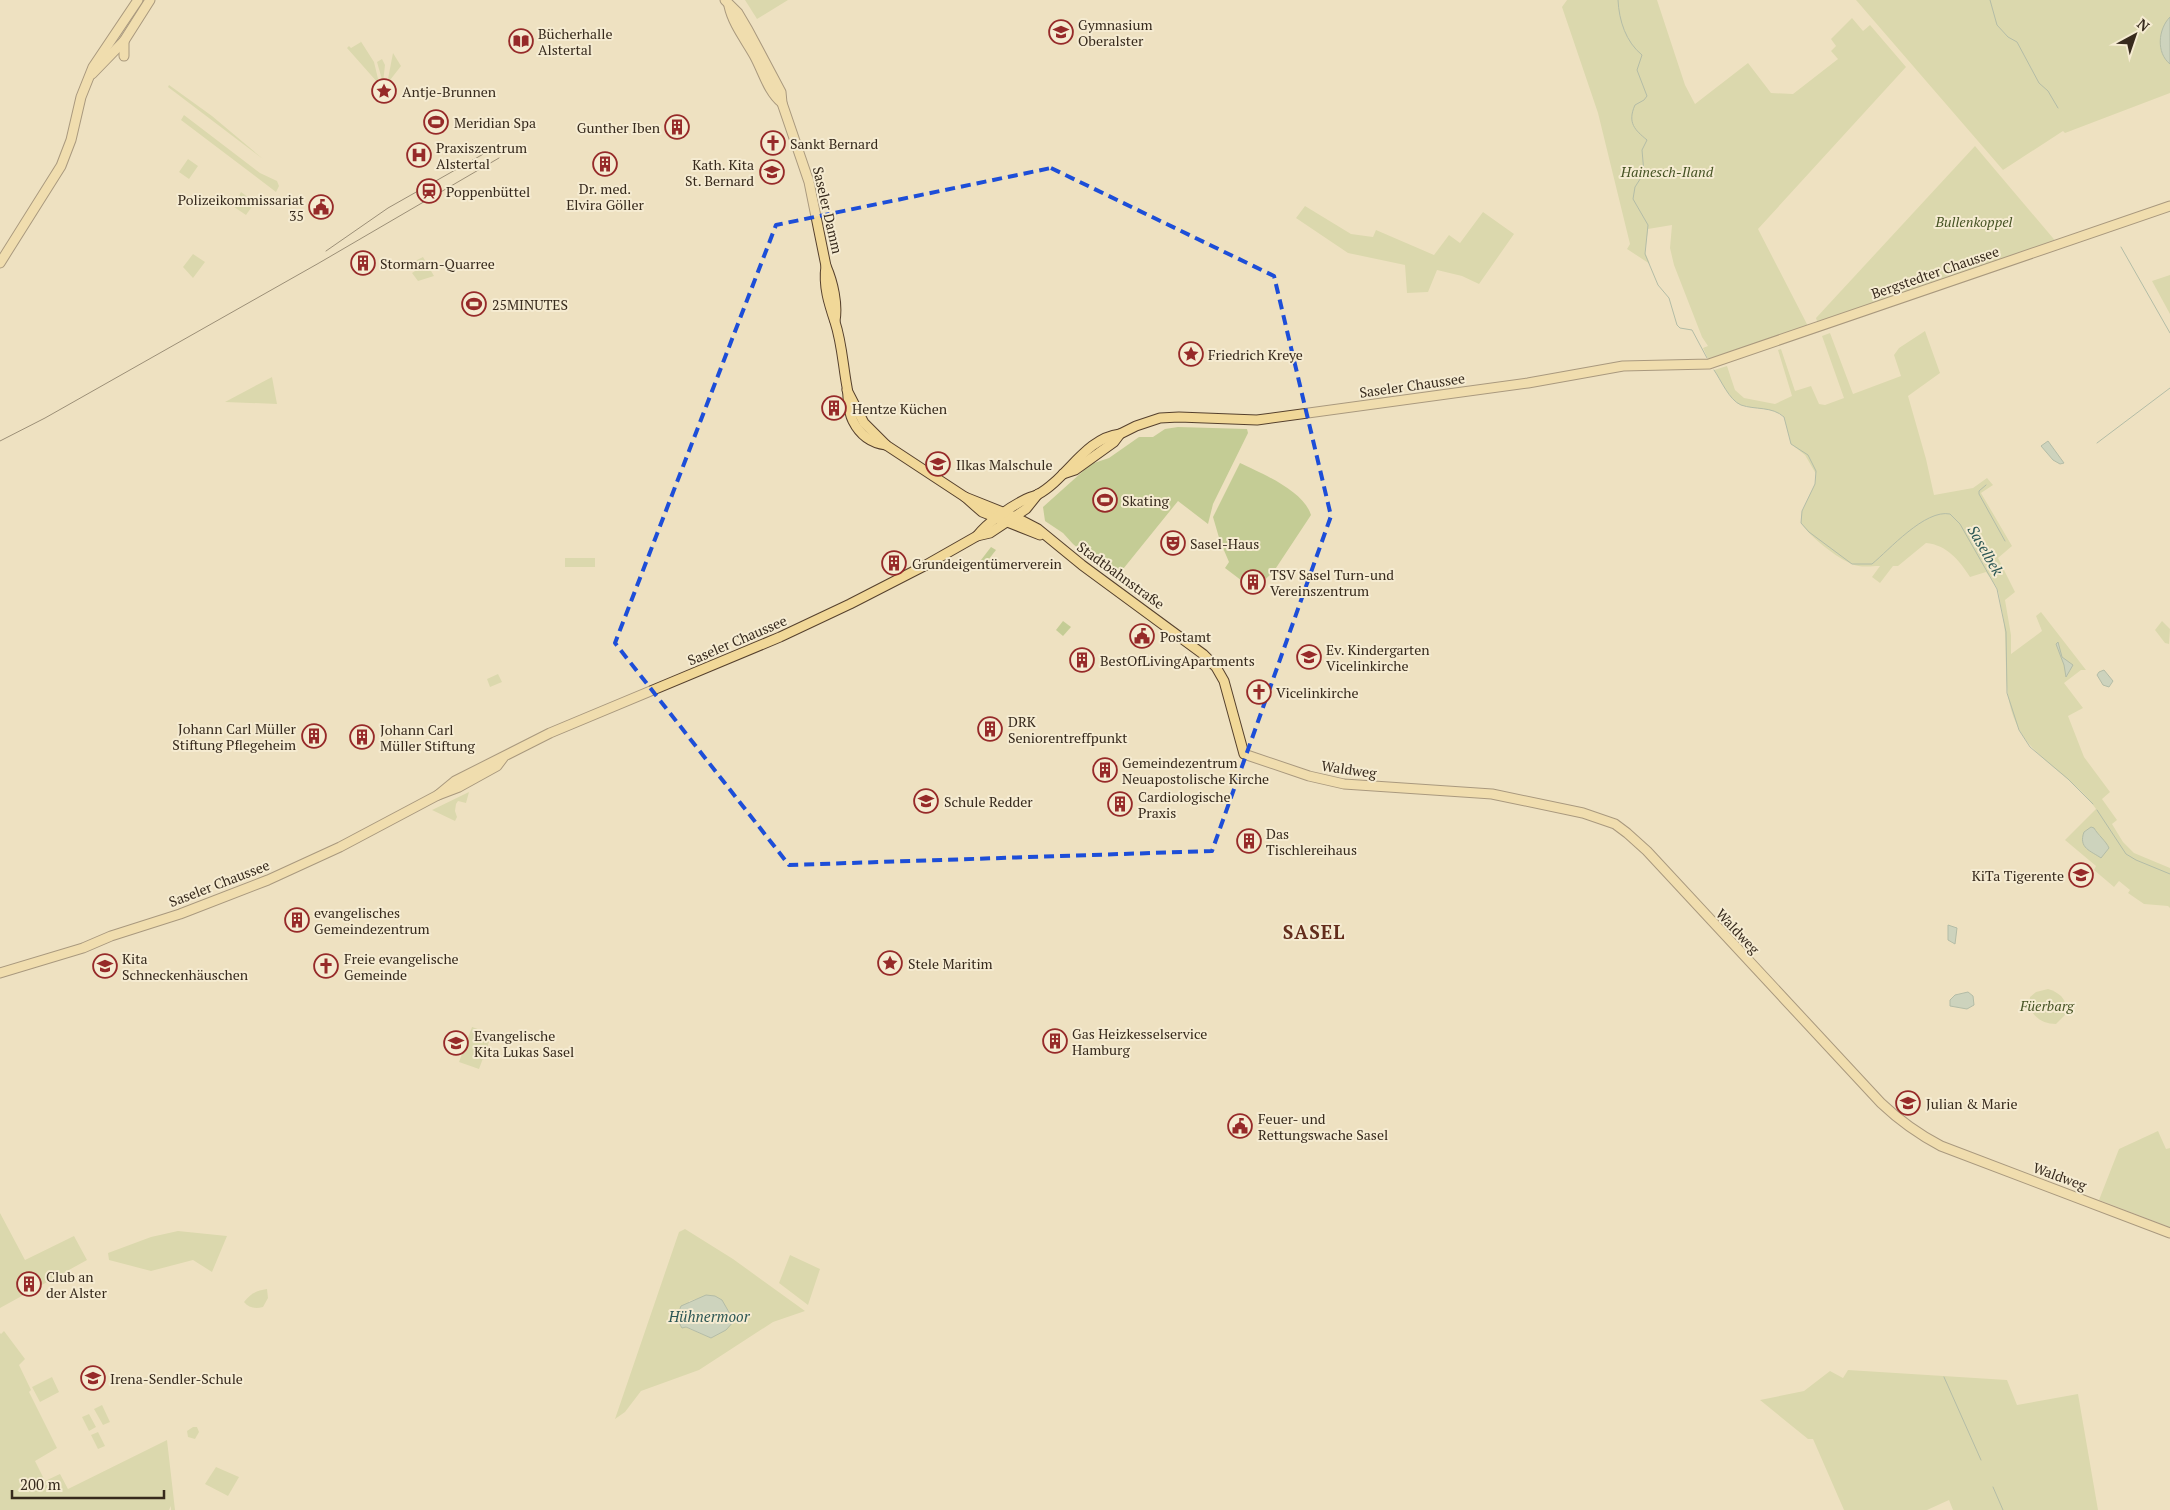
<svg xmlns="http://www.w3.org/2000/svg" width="2170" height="1510" font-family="'PT Serif',serif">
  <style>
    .green { fill: #c4cc95; fill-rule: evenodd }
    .water { fill: #a4c0b8; stroke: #6b8e86 }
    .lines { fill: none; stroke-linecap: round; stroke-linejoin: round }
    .stream { stroke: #6b8e86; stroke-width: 1 }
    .major-casing { stroke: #55402d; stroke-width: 11 }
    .major { stroke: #f1d898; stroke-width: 9 }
    .tram { stroke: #372a1d; stroke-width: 1 }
    .marked { fill: none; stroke: #1d4ed8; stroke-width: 4; stroke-dasharray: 10 6; stroke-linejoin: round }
    .labels { text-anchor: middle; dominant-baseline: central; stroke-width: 4; stroke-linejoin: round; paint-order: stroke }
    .poi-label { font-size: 14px; fill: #372a1d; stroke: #f5ebd1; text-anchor: start }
    .park-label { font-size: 14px; font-style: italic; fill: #465324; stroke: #f5ebd1 }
    .street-label { font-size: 14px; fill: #372a1d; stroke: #f5ebd1 }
    .water-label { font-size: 15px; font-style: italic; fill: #2c5755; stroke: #f5ebd1 }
    .district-label { font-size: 19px; font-weight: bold; letter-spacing: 1px; fill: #632d1c; stroke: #f5ebd1 }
  </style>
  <rect width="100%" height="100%" fill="#eee1c1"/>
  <g class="green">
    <path d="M745,0H788L757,19Z"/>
    <path d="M1567,0H1657L1685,85L1695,104L1748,63L1771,93L1793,94L1838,59L1831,51L1836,46L1831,39L1852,18L1863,31L1870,25L1906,67L1758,229L1810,330L1709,361L1703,348L1708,346L1702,337L1674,265L1670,248L1672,225L1648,229L1645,252L1650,264L1627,249L1630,244L1598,113L1562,7Z"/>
    <path d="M1856,0H2170V93L2065,133L2063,131L2003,170Z"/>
    <path d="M360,40L374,62L379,83H378L347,48L349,46L351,48L361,42Z"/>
    <path d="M393,53L401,66L387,84Z"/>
    <path d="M382,59L385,65L383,83L377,62Z"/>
    <path d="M169,85L212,116L263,159L168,87Z"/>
    <path d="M184,115L260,173L277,181L279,186L276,192L181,120Z"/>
    <path d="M1975,146L2058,244L1819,327L1816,318Z"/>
    <path d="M188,159L198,166L189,179L179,172Z"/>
    <path d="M241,192L253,201V205L246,215L234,207Z"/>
    <path d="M1305,206L1351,234L1373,237L1376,230L1434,255L1449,235L1460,243L1483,212L1514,234L1479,284L1462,276L1437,270L1428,292L1407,293L1405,265L1348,253L1296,218Z"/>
    <path d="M193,254L205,262L193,278L183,267Z"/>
    <path d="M423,257L434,276L418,281L412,273L415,271L412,267L415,265L413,262Z"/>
    <path d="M2170,275V314L2152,281Z"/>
    <path d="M1925,331L1940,373L1908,396L1926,459L1934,495L1973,488L1987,478L1993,485L1981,493L2012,546L1998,558L2015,592L2005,600L2011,635V654L2042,631L2036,616L2041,612L2086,670H2081L2064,683L2083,708L2068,716L2084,757L2110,792L2102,799L2117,820L2112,824L2123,842L2134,853L2170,868V908L2168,906L2144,904L2128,893L2130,890L2119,881L2114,887L2094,870L2096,866L2065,840L2096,809C2074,776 2031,759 2016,723C2000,687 2010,649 2002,611C2000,604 2000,595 1997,588C1994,583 1990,577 1986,572L1970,577C1959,560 1947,545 1926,543L1898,566H1893L1880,583L1872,577L1880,566C1871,566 1860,568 1852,564C1837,558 1810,537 1801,523L1802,511L1815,484L1816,474L1805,455L1791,444L1784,417C1772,406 1755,410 1741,405C1729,400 1721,380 1714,370L1727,366L1735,390L1744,398L1775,404L1792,396L1778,350L1781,349L1795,391L1811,386L1819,404L1825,405L1844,398L1822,336L1830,333L1853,394L1901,376L1894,355L1899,348Z"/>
    <path d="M272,377L277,404L225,402Z"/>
    <path d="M1178,427L1247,429L1248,433L1213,504L1208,524L1178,501L1115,579L1073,544L1063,533L1045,521L1043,507L1091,464L1109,458L1139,437H1153L1165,429Z"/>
    <path d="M1240,463C1261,473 1304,491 1311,515L1274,571L1254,590L1225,568L1229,562L1220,541L1213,517Z"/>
    <path d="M991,547L996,550L985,564L981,560Z"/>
    <rect x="565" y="558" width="30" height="9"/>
    <path d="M1063,621L1071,627L1063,636L1056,630Z"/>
    <path d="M2162,621L2170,629L2169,644L2165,643L2155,630Z"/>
    <path d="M498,674L502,682L490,687L487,679Z"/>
    <path d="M469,792L466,803L458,801L456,804L455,811L457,817L455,821L432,810Z"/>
    <path d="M2048,989C2061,993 2069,1001 2065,1015L2056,1024C2043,1024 2034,1018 2029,1006L2030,997L2036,992Z"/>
    <path d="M472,1027L492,1034L479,1069L459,1062Z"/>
    <path d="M2158,1131L2166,1149L2170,1148V1227L2099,1200L2119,1149Z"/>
    <path d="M0,1213L25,1260L74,1236L87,1260L0,1308Z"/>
    <path d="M685,1229L733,1259L805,1311L773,1322L699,1370L641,1391L625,1412L615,1419L679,1232ZM709,1296C722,1296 725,1308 733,1316L726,1330L711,1338L685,1327L689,1301Z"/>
    <path d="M178,1231L227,1236L212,1272L193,1260L151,1271L109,1260L108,1253L151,1237Z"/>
    <path d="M790,1255L820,1269L808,1305L779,1283Z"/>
    <path d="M267,1289L268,1298L263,1307C255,1309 249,1308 244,1302C251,1293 256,1291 267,1289Z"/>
    <path d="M4,1331L25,1359L19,1365L31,1390L29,1392L57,1448L35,1461L45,1481L60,1474L68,1489L167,1440L175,1510H171V1506L169,1510H0V1333L1,1334Z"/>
    <path d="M1848,1370L2007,1380L2017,1405L2078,1394L2098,1510H1953L1949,1500L1927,1510H1844L1813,1439H1808L1760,1400L1804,1391L1830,1371L1843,1378Z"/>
    <path d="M52,1377L59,1392L40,1402L32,1387Z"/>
    <path d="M102,1405L110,1422L103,1425L94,1409Z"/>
    <path d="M89,1414L96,1427L89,1431L82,1417Z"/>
    <path d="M193,1427H197L199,1432L195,1439L188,1437L187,1431Z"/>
    <path d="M98,1432L105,1446L98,1449L91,1435Z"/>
    <path d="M216,1467L239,1477L228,1496L205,1484Z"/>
  </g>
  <g class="water">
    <path d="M2170,17V64C2156,53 2158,29 2170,17Z"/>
    <path d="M2048,441L2064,463L2060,464L2053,460L2041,446Z"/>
    <path d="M2058,642L2062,657L2073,665L2066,677L2064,665L2056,644Z"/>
    <path d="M2104,670L2113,681L2109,687L2103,685L2097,675L2099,672Z"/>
    <path d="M2091,827L2094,828C2098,835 2106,841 2109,848L2101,858C2091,851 2078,848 2084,832Z"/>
    <path d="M1948,925L1957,928L1955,944L1948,940Z"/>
    <path d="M1968,992L1973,996L1974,1005L1967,1009L1950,1006V1000L1955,995Z"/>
    <path d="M706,1295L715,1296L722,1300L734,1321L726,1330L711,1338L686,1327L682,1328C677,1321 678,1313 681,1306Z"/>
  </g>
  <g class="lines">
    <g class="stream">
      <path d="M1618,0C1619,21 1626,42 1642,55L1637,70L1647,96L1644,100L1635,105C1627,123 1635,130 1647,140L1642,150L1644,173L1635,187L1633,199L1648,225L1645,254L1658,285L1669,298L1677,325L1680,328L1692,330L1707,358"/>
      <path d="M1990,0L1997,25L2008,37L2017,42L2039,83L2048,91L2058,108"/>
      <path d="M2121,247L2170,333"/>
      <path d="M1714,370C1721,380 1729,400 1741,405C1755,410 1772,406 1784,417L1791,444L1808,455L1816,471L1815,484L1802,511L1801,523L1809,532L1852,564H1872C1889,550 1925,509 1950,514L1960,524L1997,589L2006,632L2007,693L2019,730L2030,747L2068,779L2093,804"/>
      <path d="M2097,443L2170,388"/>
      <path d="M1986,485L1979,491V494L2005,541"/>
      <path d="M2097,810L2126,854L2136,860L2170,874"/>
      <path d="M1944,1377L1981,1460"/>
      <path d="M1993,1487L2003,1510"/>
    </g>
    <g class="major-casing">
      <g id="major">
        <path d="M725,0L738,13L748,30L781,92L782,103L809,182L826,266C833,282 838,304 835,321"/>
        <path d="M729,6C733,24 745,39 754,55C763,71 768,92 782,103"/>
        <path d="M124,41V56"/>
        <path d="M92,74L124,41L150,0"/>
        <path d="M0,263L61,166L71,140L81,97L93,67L138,0"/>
        <path d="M826,266C823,286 829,304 835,322C842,343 843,366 847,387C849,399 847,410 853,421C860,435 870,443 886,445"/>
        <path d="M847,390L864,423L886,445L965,497L982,512L1040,535"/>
        <path d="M1063,474L1075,470L1114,442L1120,434L1136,426L1160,418L1179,417L1257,420L1528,383L1623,366L1709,364L2170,206"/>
        <path d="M965,497L1015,517L1038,529L1082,565L1203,654L1216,667L1224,681L1244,754L1309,776L1344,784L1492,794L1583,813L1615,824L1627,833L1647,851L1881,1103C1900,1121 1918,1134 1941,1146L2170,1233"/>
        <path d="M977,536C988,522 1010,507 1026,499C1030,497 1034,496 1037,495C1067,479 1085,438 1120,434"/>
        <path d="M438,795L455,781L550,733L780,637L850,604L926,565L977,536L990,533L1026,509L1038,494"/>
        <path d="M0,973L83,948L111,936L180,914L268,880L340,847L438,795L459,787L497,766L503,758"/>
      </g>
    </g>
    <use href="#major" class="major"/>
    <g class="tram">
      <path d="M326,251L388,208L494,148"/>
      <path d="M0,441L45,418L319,263L499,158"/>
    </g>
  </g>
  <path d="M0 0H2170V1510H0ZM1051,168L1274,276L1331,516L1212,851L789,865L615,643L776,225Z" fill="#eee1c1" fill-opacity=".55" fill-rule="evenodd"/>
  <path class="marked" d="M1051,168L1274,276L1331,516L1212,851L789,865L615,643L776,225Z"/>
  <defs>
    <g id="school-ring" transform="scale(1.25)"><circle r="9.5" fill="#f5ebd1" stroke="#962a29" stroke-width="1.5"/><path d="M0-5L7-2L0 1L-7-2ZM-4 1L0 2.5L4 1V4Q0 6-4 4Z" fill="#962a29"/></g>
    <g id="library-ring" transform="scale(1.25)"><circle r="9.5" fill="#f5ebd1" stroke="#962a29" stroke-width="1.5"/><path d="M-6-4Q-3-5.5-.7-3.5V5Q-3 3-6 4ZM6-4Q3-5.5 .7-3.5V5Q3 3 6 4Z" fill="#962a29"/></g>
    <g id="sight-ring" transform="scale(1.25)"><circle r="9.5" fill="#f5ebd1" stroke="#962a29" stroke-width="1.5"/><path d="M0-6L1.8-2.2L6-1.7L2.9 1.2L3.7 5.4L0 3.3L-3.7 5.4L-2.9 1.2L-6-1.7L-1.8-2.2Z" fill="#962a29"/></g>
    <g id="stadium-ring" transform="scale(1.25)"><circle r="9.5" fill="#f5ebd1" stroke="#962a29" stroke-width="1.5"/><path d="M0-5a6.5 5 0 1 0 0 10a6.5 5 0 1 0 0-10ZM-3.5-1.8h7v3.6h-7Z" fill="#962a29"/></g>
    <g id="building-ring" transform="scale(1.25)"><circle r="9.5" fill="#f5ebd1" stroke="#962a29" stroke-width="1.5"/><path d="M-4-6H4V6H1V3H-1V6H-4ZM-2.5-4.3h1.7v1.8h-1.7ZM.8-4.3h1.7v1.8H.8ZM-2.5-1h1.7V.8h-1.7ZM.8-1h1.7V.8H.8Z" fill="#962a29"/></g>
    <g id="church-ring" transform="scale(1.25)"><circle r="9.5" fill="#f5ebd1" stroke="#962a29" stroke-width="1.5"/><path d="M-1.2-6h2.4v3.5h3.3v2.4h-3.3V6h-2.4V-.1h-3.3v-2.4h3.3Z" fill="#962a29"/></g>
    <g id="hospital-ring" transform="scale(1.25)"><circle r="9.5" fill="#f5ebd1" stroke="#962a29" stroke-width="1.5"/><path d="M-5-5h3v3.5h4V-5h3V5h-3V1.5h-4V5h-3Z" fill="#962a29"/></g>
    <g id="station-ring" transform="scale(1.25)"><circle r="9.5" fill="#f5ebd1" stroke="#962a29" stroke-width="1.5"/><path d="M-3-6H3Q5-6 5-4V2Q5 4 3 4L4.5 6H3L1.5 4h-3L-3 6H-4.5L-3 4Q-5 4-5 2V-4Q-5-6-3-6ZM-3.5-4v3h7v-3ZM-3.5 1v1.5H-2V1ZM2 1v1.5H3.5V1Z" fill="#962a29"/></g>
    <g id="civic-ring" transform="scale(1.25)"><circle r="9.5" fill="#f5ebd1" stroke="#962a29" stroke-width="1.5"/><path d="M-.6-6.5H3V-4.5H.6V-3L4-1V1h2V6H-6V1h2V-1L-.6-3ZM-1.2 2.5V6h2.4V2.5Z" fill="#962a29"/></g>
    <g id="theatre-ring" transform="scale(1.25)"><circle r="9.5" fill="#f5ebd1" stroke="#962a29" stroke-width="1.5"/><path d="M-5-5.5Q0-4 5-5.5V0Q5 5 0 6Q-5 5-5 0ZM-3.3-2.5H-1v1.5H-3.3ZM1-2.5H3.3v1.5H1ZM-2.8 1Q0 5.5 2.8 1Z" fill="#962a29"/></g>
  </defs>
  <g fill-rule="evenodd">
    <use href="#school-ring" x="1061" y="32"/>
    <use href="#library-ring" x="521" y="41"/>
    <use href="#sight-ring" x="384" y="91"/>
    <use href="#stadium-ring" x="436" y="122"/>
    <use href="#building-ring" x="677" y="127"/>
    <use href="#church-ring" x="773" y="143"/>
    <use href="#hospital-ring" x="419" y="155"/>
    <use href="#building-ring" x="605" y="164"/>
    <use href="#school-ring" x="772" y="172"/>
    <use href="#station-ring" x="429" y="191"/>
    <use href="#civic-ring" x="321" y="207"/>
    <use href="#building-ring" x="363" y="263"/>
    <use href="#stadium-ring" x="474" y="304"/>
    <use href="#sight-ring" x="1191" y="354"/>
    <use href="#building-ring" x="834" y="408"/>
    <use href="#school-ring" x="938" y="464"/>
    <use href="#stadium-ring" x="1105" y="500"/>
    <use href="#theatre-ring" x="1173" y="543"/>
    <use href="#building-ring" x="894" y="563"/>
    <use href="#building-ring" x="1253" y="582"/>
    <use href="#civic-ring" x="1142" y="636"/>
    <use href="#school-ring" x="1309" y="657"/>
    <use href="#building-ring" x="1082" y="660"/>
    <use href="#church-ring" x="1259" y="692"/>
    <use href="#building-ring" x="990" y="729"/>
    <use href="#building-ring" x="314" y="736"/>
    <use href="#building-ring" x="362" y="737"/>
    <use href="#building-ring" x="1105" y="770"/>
    <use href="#school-ring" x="926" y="801"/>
    <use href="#building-ring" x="1120" y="804"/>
    <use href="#building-ring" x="1249" y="841"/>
    <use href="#school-ring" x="2081" y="875"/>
    <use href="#building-ring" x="297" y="920"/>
    <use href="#sight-ring" x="890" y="963"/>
    <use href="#school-ring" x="105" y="966"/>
    <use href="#church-ring" x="326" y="966"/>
    <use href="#building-ring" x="1055" y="1041"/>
    <use href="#school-ring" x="456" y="1043"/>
    <use href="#school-ring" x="1908" y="1103"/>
    <use href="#civic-ring" x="1240" y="1126"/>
    <use href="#building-ring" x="29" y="1284"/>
    <use href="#school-ring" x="93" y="1378"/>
  </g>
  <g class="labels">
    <g class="poi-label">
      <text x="1078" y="24">Gymnasium<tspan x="1078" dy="16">Oberalster</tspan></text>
      <text x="538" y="33">Bücherhalle<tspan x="538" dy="16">Alstertal</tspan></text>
      <text x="402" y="91">Antje-Brunnen</text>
      <text x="454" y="122">Meridian Spa</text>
      <text x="660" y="127" text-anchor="end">Gunther Iben</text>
      <text x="790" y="143">Sankt Bernard</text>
      <text x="436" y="147">Praxiszentrum<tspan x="436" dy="16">Alstertal</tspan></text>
      <text x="754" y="164" text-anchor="end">Kath. Kita<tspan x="754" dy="16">St. Bernard</tspan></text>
      <text x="605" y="188" text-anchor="middle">Dr. med.<tspan x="605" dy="16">Elvira Göller</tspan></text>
      <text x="446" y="191">Poppenbüttel</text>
      <text x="304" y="199" text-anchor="end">Polizeikommissariat<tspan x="304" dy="16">35</tspan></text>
      <text x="380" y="263">Stormarn-Quarree</text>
      <text x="492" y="304">25MINUTES</text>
      <text x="1208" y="354">Friedrich Kreye</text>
      <text x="852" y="408">Hentze Küchen</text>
      <text x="956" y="464">Ilkas Malschule</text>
      <text x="1122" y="500">Skating</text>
      <text x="1190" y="543">Sasel-Haus</text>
      <text x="912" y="563">Grundeigentümerverein</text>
      <text x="1270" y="574">TSV Sasel Turn-und<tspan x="1270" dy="16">Vereinszentrum</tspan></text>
      <text x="1160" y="636">Postamt</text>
      <text x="1326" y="649">Ev. Kindergarten<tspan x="1326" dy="16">Vicelinkirche</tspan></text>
      <text x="1100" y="660">BestOfLivingApartments</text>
      <text x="1276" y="692">Vicelinkirche</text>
      <text x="1008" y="721">DRK<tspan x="1008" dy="16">Seniorentreffpunkt</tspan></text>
      <text x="296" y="728" text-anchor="end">Johann Carl Müller<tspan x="296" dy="16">Stiftung Pflegeheim</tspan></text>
      <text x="380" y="729">Johann Carl<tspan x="380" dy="16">Müller Stiftung</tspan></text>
      <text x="1122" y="762">Gemeindezentrum<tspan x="1122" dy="16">Neuapostolische Kirche</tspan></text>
      <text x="1138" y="796">Cardiologische<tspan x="1138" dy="16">Praxis</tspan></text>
      <text x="944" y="801">Schule Redder</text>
      <text x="1266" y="833">Das<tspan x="1266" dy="16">Tischlereihaus</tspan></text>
      <text x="2064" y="875" text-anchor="end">KiTa Tigerente</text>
      <text x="314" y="912">evangelisches<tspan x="314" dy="16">Gemeindezentrum</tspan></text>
      <text x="122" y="958">Kita<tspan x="122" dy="16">Schneckenhäuschen</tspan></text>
      <text x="344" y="958">Freie evangelische<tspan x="344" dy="16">Gemeinde</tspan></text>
      <text x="908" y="963">Stele Maritim</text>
      <text x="1072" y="1033">Gas Heizkesselservice<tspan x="1072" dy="16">Hamburg</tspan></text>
      <text x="474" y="1035">Evangelische<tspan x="474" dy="16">Kita Lukas Sasel</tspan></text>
      <text x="1926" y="1103">Julian &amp; Marie</text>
      <text x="1258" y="1118">Feuer- und<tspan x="1258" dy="16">Rettungswache Sasel</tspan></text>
      <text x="46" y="1276">Club an<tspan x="46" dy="16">der Alster</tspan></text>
      <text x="110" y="1378">Irena-Sendler-Schule</text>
    </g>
    <g class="park-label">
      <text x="1667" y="171">Hainesch-Iland</text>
      <text x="1974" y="221">Bullenkoppel</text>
      <text x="2047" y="1005">Füerbarg</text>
    </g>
    <g class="street-label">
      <text transform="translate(828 210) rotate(77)">Saseler Damm</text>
      <text transform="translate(1935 272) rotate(-19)">Bergstedter Chaussee</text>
      <text transform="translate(1412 385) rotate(-8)">Saseler Chaussee</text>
      <text transform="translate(1121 575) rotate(36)">Stadtbahnstraße</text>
      <text transform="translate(737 640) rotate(-23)">Saseler Chaussee</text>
      <text transform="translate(1349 769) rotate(8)">Waldweg</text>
      <text transform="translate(219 883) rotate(-21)">Saseler Chaussee</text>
      <text transform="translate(1738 931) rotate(47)">Waldweg</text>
      <text transform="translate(2060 1176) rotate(20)">Waldweg</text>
    </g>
    <g class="water-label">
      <text transform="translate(1986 550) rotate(60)">Saselbek</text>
      <text x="709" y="1316">Hühnermoor</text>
    </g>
    <g class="district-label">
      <text x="1314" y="931">SASEL</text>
    </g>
  </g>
  <g transform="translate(2135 35) rotate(40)" stroke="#f5ebd1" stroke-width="4" paint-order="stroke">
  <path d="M0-4L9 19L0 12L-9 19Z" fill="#372a1d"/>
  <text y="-8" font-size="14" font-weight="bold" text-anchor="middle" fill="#372a1d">N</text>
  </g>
  <path d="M12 1490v8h152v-8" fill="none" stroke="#372a1d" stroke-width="2.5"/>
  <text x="20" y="1490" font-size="15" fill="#372a1d" stroke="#f5ebd1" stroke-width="4" paint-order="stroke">200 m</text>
</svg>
